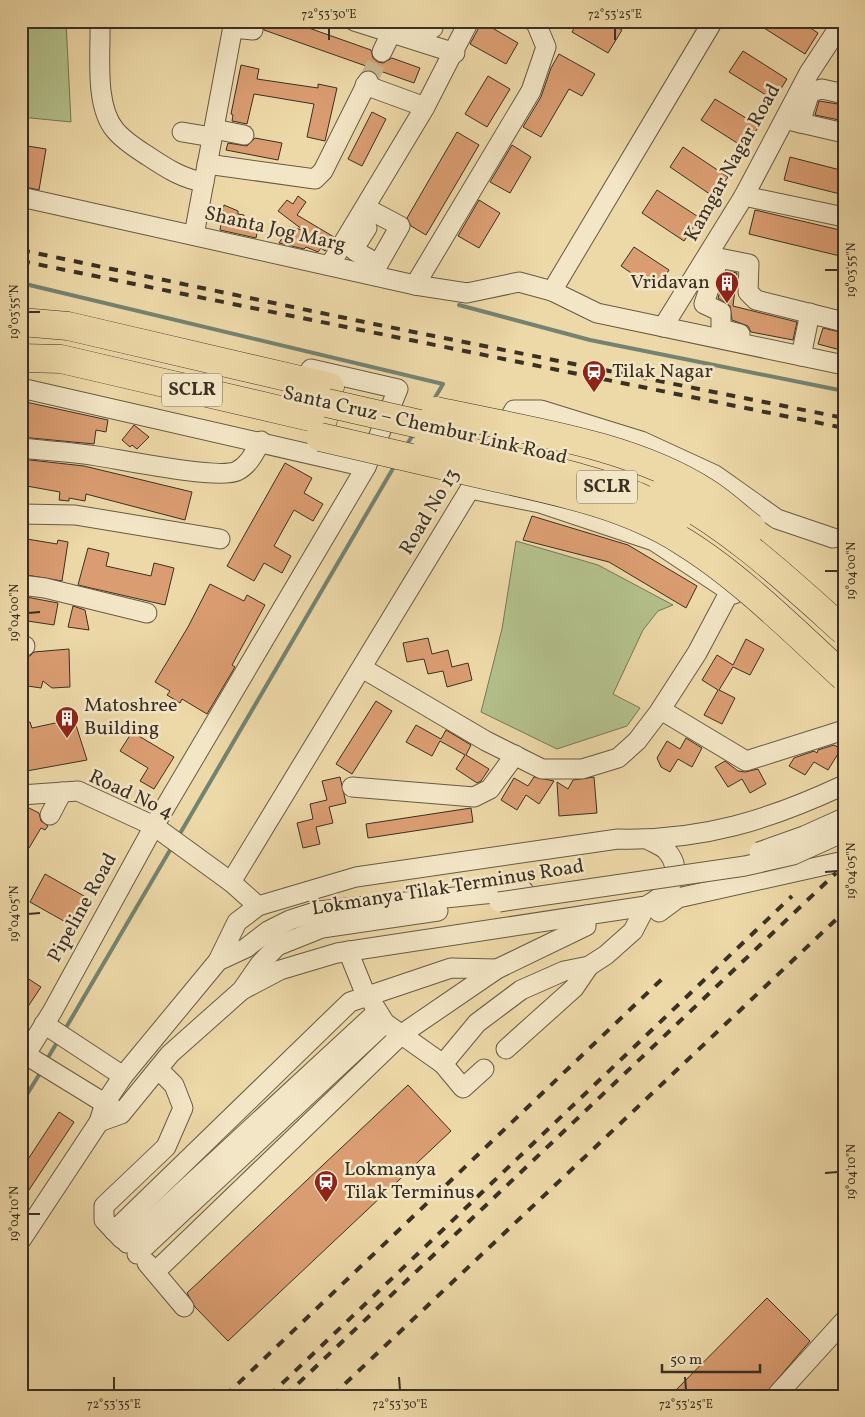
<svg xmlns="http://www.w3.org/2000/svg" width="865" height="1417" font-family="Vollkorn,serif">
  <style>
    .green { fill: #b3c08b; stroke: #767858 }
    .lines { fill: none; stroke-linecap: round; stroke-linejoin: round }
    .stream { stroke: #748371; stroke-width: 4 }
    .building { fill: #da9d71; stroke: #3a3024 }
    .minor-tunnel { stroke: #c9b68d; stroke-width: 19; stroke-dasharray: 19 9; stroke-linecap: butt }
    .minor-casing { stroke: #675a45; stroke-width: 21 }
    .highway-casing { stroke: #3a3024; stroke-width: 29 }
    .minor { stroke: #f3e6c6; stroke-width: 19 }
    .highway { stroke: #edd8a7; stroke-width: 28 }
    .rail { stroke: #3a3024; stroke-width: 4; stroke-dasharray: 9 9; stroke-linecap: butt }
    .minor-bridge-casing { stroke: #675a45; stroke-width: 21; stroke-linecap: butt }
    .highway-bridge-casing { stroke: #3a3024; stroke-width: 29; stroke-linecap: butt }
    .minor-bridge { stroke: #f3e6c6; stroke-width: 19 }
    .highway-bridge { stroke: #edd8a7; stroke-width: 28 }
    .ticks { fill: none; stroke: #3a3024; stroke-width: 2 }
    .labels { text-anchor: middle; dominant-baseline: central; stroke-width: 5; stroke-linejoin: round; paint-order: stroke }
    .shield { fill: #f3e6c6; stroke: #726755; stroke-width: 1 }
    .shield-label { font-size: 19px; font-weight: bold; fill: #3a3024 }
    .street-label { font-size: 20px; fill: #3a3024; stroke: #f3e6c6 }
    .poi-label { font-size: 20px; fill: #3a3024; stroke: #f3e6c6; text-anchor: start }
    .neatline { fill: none; stroke: #3a3024; stroke-width: 2 }
    .ticks-label { font-size: 12px; text-anchor: middle; fill: #3a3024 }
  </style>
  <rect width="100%" height="100%" fill="#edd8a7"/>
  <filter id="stains"><feTurbulence type="fractalNoise" baseFrequency=".004" numOctaves="4"/><feColorMatrix values="0 0 0 0 .2 0 0 0 0 .09 0 0 0 0 .02 0 0 0 .5 -.17"/></filter>
  <radialGradient id="worn" r=".72"><stop offset=".6" stop-color="#630" stop-opacity="0"/><stop offset="1" stop-color="#630" stop-opacity=".3"/></radialGradient>
  <g class="green">
    <path d="M21,21H66L71,122L21,117Z"/>
    <path d="M516,541L598,565L673,605L658,611L643,630L613,694L640,708L627,726L557,749L481,712L502,629Z"/>
  </g>
  <g class="lines">
    <g class="stream">
      <path d="M21,283L443,384L433,401"/>
      <path d="M459,305L590,340L844,391"/>
      <path d="M406,446L414,433"/>
      <path d="M178,837L395,465"/>
      <path d="M64,1031L173,845"/>
      <path d="M46,1061L59,1039"/>
      <path d="M21,1104L42,1070"/>
    </g>
  </g>
  <g class="building">
    <path d="M260,21H297L307,24L306,27L371,50L373,58L378,62L383,63L392,58L420,68L414,83L264,30Z"/>
    <path d="M578,21H606L622,30L608,53L572,32Z"/>
    <path d="M753,21H800L818,33L805,54Z"/>
    <path d="M482,22L518,43L506,64L470,44Z"/>
    <path d="M743,51L787,79L774,100L729,72Z"/>
    <path d="M559,54L595,74L582,96L569,89L541,137L523,127L541,97L551,68Z"/>
    <path d="M241,65L259,69L257,79L318,88V84L337,88L325,141L307,137L314,104L254,94L247,124L232,121L233,115L231,114Z"/>
    <path d="M488,76L510,89L487,127L465,114Z"/>
    <path d="M715,99L759,126L745,148L701,120Z"/>
    <path d="M819,101L844,105V121L815,115Z"/>
    <path d="M372,112L386,119L362,166L348,159Z"/>
    <path d="M457,132L479,145L426,235L411,226L407,218Z"/>
    <path d="M255,138L282,143L278,160L226,150L228,143L247,146Z"/>
    <path d="M21,145L46,149L39,190L21,186Z"/>
    <path d="M512,145L531,157L510,193L490,182Z"/>
    <path d="M683,147L728,177L714,197L670,167Z"/>
    <path d="M790,157L844,171V195L784,180Z"/>
    <path d="M657,190L700,218L684,241L642,213Z"/>
    <path d="M298,196L306,202L297,215L334,237L325,251L321,248L318,252L306,247L304,249L279,243L289,227L303,230L278,211L287,200L293,204Z"/>
    <path d="M479,200L500,213L479,248L458,236Z"/>
    <path d="M224,205L238,211V214L244,215L243,220L259,223L256,238L220,230Z"/>
    <path d="M755,210L844,231V257L749,234Z"/>
    <path d="M634,247L669,270L656,290L621,266Z"/>
    <path d="M727,271L737,273L733,306L797,322L793,340L751,332L748,326L732,320L730,306L718,298Z"/>
    <path d="M823,328L844,333V351L818,344Z"/>
    <path d="M21,401L108,420L106,432L96,430L94,444L21,437Z"/>
    <path d="M134,425L149,437L137,449L132,445L130,447L122,440Z"/>
    <path d="M21,459L84,466L192,492L185,520L86,494L85,501L69,498V501L59,500L60,492L21,485Z"/>
    <path d="M285,463L312,478L304,493L323,504L313,521L294,510L274,546L291,556L282,573L264,563L254,581L227,566Z"/>
    <path d="M532,516L628,545L697,586L686,608L609,562L523,540Z"/>
    <path d="M21,538L57,544L58,540L68,542L62,581L21,574Z"/>
    <path d="M88,548L109,553L106,566L151,576L154,563L174,568L165,605L78,585Z"/>
    <path d="M210,584L244,601L247,595L265,605L232,665L235,667L207,714L182,699L180,703L167,695L170,691L155,682L188,627Z"/>
    <path d="M21,596L58,603L54,625L21,620Z"/>
    <path d="M73,606L85,610L89,630L68,627Z"/>
    <path d="M428,638L432,654L448,650L452,667L468,663L472,680L447,687L443,671L428,674L424,659L407,662L403,643Z"/>
    <path d="M746,639L764,649L750,675L733,667L719,690L735,698L722,724L704,715L718,690L702,680L717,655L733,665Z"/>
    <path d="M69,649L70,687L52,688L43,681L41,688L21,685V657L30,656L34,652Z"/>
    <path d="M376,701L392,711L352,774L336,764Z"/>
    <path d="M74,719L87,760L21,772V724L30,722L32,728Z"/>
    <path d="M416,725L441,739L446,730L471,745L466,755L489,769L481,781L477,783L456,769L465,755L440,741L432,756L406,742Z"/>
    <path d="M132,732L174,757L154,789L140,781L148,768L120,751Z"/>
    <path d="M686,738L702,748L692,767L678,759L670,772L661,767L657,758L667,741L680,749Z"/>
    <path d="M834,745L841,749L828,770L814,762L805,775L789,766L794,758L814,751L817,753L818,750Z"/>
    <path d="M725,761L738,771L745,772L758,769L766,784L750,793L742,779L728,787L715,767Z"/>
    <path d="M340,777L346,803L329,807L333,823L316,827L320,844L303,848L297,823L313,819L310,804L327,800L322,781Z"/>
    <path d="M534,777L554,781L539,804L526,795L517,810L501,800L514,778L528,786Z"/>
    <path d="M594,777L597,813L559,816L557,782L568,789L573,780Z"/>
    <path d="M25,806L39,813L41,821L48,826L45,830L41,828L29,848L21,843V813Z"/>
    <path d="M471,808L473,822L368,838L366,824Z"/>
    <path d="M45,874L93,901L78,929L30,902Z"/>
    <path d="M21,974L41,987L21,1017Z"/>
    <path d="M408,1085L451,1131L228,1341L195,1307L187,1293Z"/>
    <path d="M59,1112L74,1122L21,1202V1170Z"/>
    <path d="M767,1298L810,1341L765,1394L763,1396H670Z"/>
  </g>
  <g class="lines">
    <path class="minor-tunnel" d="M368,81L382,52"/>
    <g class="minor-casing">
      <g id="minor">
        <path d="M100,21C101,53 94,105 115,130C124,141 137,149 148,156C166,168 183,179 204,182"/>
        <path d="M354,21L455,53"/>
        <path d="M388,22L433,28"/>
        <path d="M233,28L253,30"/>
        <path d="M382,52L391,33"/>
        <path d="M365,85L425,107"/>
        <path d="M788,120L844,133"/>
        <path d="M800,123L810,92L822,89L844,94"/>
        <path d="M214,129L244,135"/>
        <path d="M182,132L212,137"/>
        <path d="M207,164L315,179L323,171L368,81"/>
        <path d="M744,196L844,217"/>
        <path d="M21,197L415,285L467,293L519,282L552,291L597,313L844,365"/>
        <path d="M366,208L400,226L372,275"/>
        <path d="M367,228L355,247V251L378,264"/>
        <path d="M194,235L234,21"/>
        <path d="M330,265L425,107L469,21"/>
        <path d="M415,285L531,91L546,47L536,23L533,21"/>
        <path d="M552,291L713,21"/>
        <path d="M663,327L744,196L809,73L843,21"/>
        <path d="M740,334L721,329V312L704,304L719,258L749,264L748,292L756,300L844,322"/>
        <path d="M801,356L810,313"/>
        <path d="M21,388L366,467"/>
        <path d="M21,448C47,451 72,452 97,456C123,460 218,480 237,471C249,465 255,452 261,441"/>
        <path d="M470,489L540,503L654,541L734,594"/>
        <path d="M21,514L75,515L220,539"/>
        <path d="M21,585L45,588L147,613"/>
        <path d="M21,646H25"/>
        <path d="M362,668L486,741L542,769H582L618,758L637,741L659,712L697,653L730,591"/>
        <path d="M661,710L746,761L844,730"/>
        <path d="M352,787L474,797L490,789L515,755"/>
        <path d="M21,795L78,791L154,826L231,882L258,906"/>
        <path d="M50,815L62,792"/>
        <path d="M231,882L470,489L514,410H541L641,441L715,475L777,519L833,538"/>
        <path d="M659,912L678,898L844,861"/>
        <path d="M348,951L363,988L385,1023L443,1064L477,1023L521,990L564,971L589,966L606,955L633,931L646,906"/>
        <path d="M218,961L237,922L258,906L356,877L618,839C702,841 769,820 844,785"/>
        <path d="M242,990L280,970L337,953L646,906C667,895 687,873 666,850C662,846 654,843 649,840"/>
        <path d="M44,1024L123,1076"/>
        <path d="M506,1049L574,988L589,966"/>
        <path d="M26,1055L114,1109"/>
        <path d="M21,1062L52,1012L154,826L366,467L398,389L311,369"/>
        <path d="M443,1064L463,1088L484,1069"/>
        <path d="M99,1122L121,1114L170,1054L242,990L260,964L277,946L322,928L438,911"/>
        <path d="M114,1231L350,1002L451,968L497,969"/>
        <path d="M122,1239L104,1220V1206L166,1147L183,1108L174,1085L158,1069"/>
        <path d="M21,1240L99,1122L105,1103L123,1076L218,961L246,948L268,931L290,920L318,911L523,890"/>
        <path d="M127,1243L377,1012"/>
        <path d="M137,1254L385,1023"/>
        <path d="M147,1263L184,1307"/>
        <path d="M156,1271L402,1034L497,969L586,926V915"/>
        <path d="M776,1396L844,1321"/>
      </g>
    </g>
    <g class="highway-casing">
      <g id="highway">
        <path d="M21,322L68,326L330,387"/>
        <path d="M21,358L61,359L323,420"/>
      </g>
    </g>
    <use href="#minor" class="minor"/>
    <use href="#highway" class="highway"/>
    <g class="rail">
      <path d="M21,250L374,324L844,418"/>
      <path d="M21,261L844,428"/>
      <path d="M225,1396L662,979"/>
      <path d="M269,1396L792,896"/>
      <path d="M285,1396L836,873"/>
      <path d="M332,1396L844,912"/>
    </g>
    <g class="minor-bridge-casing">
      <g id="minor-bridge">
        <path d="M759,852L804,836L844,818"/>
        <path d="M499,902L745,866L793,855L844,832"/>
      </g>
    </g>
    <g class="highway-bridge-casing">
      <g id="highway-bridge">
        <path d="M327,403L459,433"/>
        <path d="M436,411C523,430 632,444 707,493C723,503 737,517 752,528"/>
        <path d="M320,437C376,450 433,463 489,476C555,491 624,504 682,541C738,575 795,632 844,677"/>
        <path d="M428,443C498,458 569,471 637,496C651,502 664,510 678,517"/>
        <path d="M663,492C731,527 787,580 844,631"/>
      </g>
    </g>
    <use href="#minor-bridge" class="minor-bridge"/>
    <use href="#highway-bridge" class="highway-bridge"/>
  </g>
  <path class="ticks" d="M329,28V40M615,28V40M825,270H838M28,312H40M825,571H838M28,613L40,612M825,872L838,871M28,914L40,913M825,1173L838,1172M28,1214H40M114,1377V1390M399,1377L400,1390M685,1377L686,1390"/>
  <defs>
    <g id="building-pin" transform="scale(1.25)"><path d="M0 17L-7.5 6A9.5 9.5 0 1 1 7.5 6Z" fill="#8f2418" stroke="#f3e6c6"/><path d="M-4-6H4V6H1V3H-1V6H-4ZM-2.5-4.3h1.7v1.8h-1.7ZM.8-4.3h1.7v1.8H.8ZM-2.5-1h1.7V.8h-1.7ZM.8-1h1.7V.8H.8Z" fill="#fff"/></g>
    <g id="station-pin" transform="scale(1.25)"><path d="M0 17L-7.5 6A9.5 9.5 0 1 1 7.5 6Z" fill="#8f2418" stroke="#f3e6c6"/><path d="M-3-6H3Q5-6 5-4V2Q5 4 3 4L4.5 6H3L1.5 4h-3L-3 6H-4.5L-3 4Q-5 4-5 2V-4Q-5-6-3-6ZM-3.5-4v3h7v-3ZM-3.5 1v1.5H-2V1ZM2 1v1.5H3.5V1Z" fill="#fff"/></g>
  </defs>
  <g fill-rule="evenodd">
    <use href="#building-pin" x="727" y="283"/>
    <use href="#station-pin" x="594" y="372"/>
    <use href="#building-pin" x="67" y="718"/>
    <use href="#station-pin" x="326" y="1182"/>
  </g>
  <g class="labels">
    <g class="shield">
      <rect x="162" y="373.5" width="60" height="33" rx="4"/>
      <rect x="577" y="470.5" width="60" height="33" rx="4"/>
    </g>
    <g class="shield-label">
      <text x="192" y="390">SCLR</text>
      <text x="607" y="487">SCLR</text>
    </g>
    <g class="street-label">
      <text transform="translate(733 163) rotate(-61)">Kamgar Nagar Road</text>
      <text transform="translate(275 230) rotate(13)">Shanta Jog Marg</text>
      <text transform="translate(425 426) rotate(13)">Santa Cruz – Chembur Link Road</text>
      <text transform="translate(430 512) rotate(-59)">Road No 13</text>
      <text transform="translate(131 795) rotate(25)">Road No 4</text>
      <text transform="translate(448 888) rotate(-9)">Lokmanya Tilak Terminus Road</text>
      <text transform="translate(83 908) rotate(-61)">Pipeline Road</text>
    </g>
    <g class="poi-label">
      <text x="710" y="283" text-anchor="end">Vridavan</text>
      <text x="612" y="372">Tilak Nagar</text>
      <text x="84" y="706">Matoshree<tspan x="84" dy="23">Building</tspan></text>
      <text x="344" y="1170">Lokmanya<tspan x="344" dy="23">Tilak Terminus</tspan></text>
    </g>
  </g>
  <rect width="865" height="1417" fill="none" stroke="#edd8a7" stroke-width="55"/>
  <path d="M662 1364v8h98v-8" fill="none" stroke="#3a3024" stroke-width="2.5"/>
  <text x="670" y="1364" font-size="15" fill="#3a3024" stroke="#f3e6c6" stroke-width="4" paint-order="stroke">50 m</text>
  <rect x="28" y="28" width="810" height="1362" class="neatline"/>
  <g class="ticks-label">
    <text x="329" y="18">72°53'30"E</text>
    <text x="615" y="18">72°53'25"E</text>
    <text transform="translate(851 270) rotate(-90)" y="4">19°03'55"N</text>
    <text transform="translate(14 312) rotate(-90)" y="4">19°03'55"N</text>
    <text transform="translate(851 571) rotate(-90)" y="4">19°04'00"N</text>
    <text transform="translate(14 613) rotate(-90)" y="4">19°04'00"N</text>
    <text transform="translate(851 871) rotate(-90)" y="4">19°04'05"N</text>
    <text transform="translate(14 914) rotate(-90)" y="4">19°04'05"N</text>
    <text transform="translate(851 1172) rotate(-90)" y="4">19°04'10"N</text>
    <text transform="translate(14 1214) rotate(-90)" y="4">19°04'10"N</text>
    <text x="114" y="1408">72°53'35"E</text>
    <text x="400" y="1408">72°53'30"E</text>
    <text x="686" y="1408">72°53'25"E</text>
  </g>
  <rect width="100%" height="100%" filter="url(#stains)"/>
  <rect width="100%" height="100%" fill="url(#worn)"/>
</svg>
